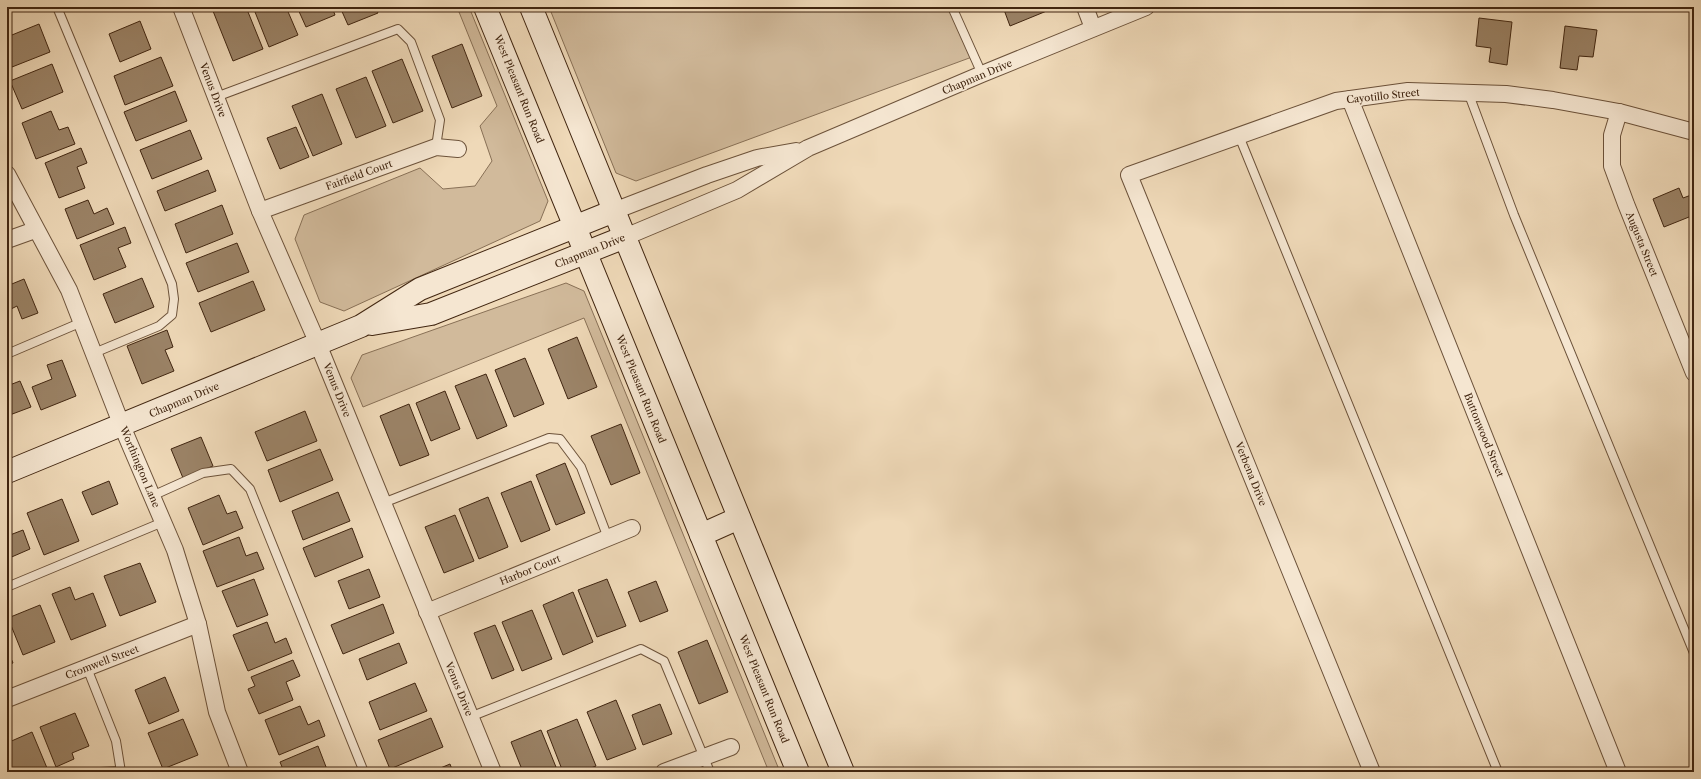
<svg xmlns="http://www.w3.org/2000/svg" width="1701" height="779" font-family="'Libre Caslon Text',serif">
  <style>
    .green { fill: #d1ba9b; stroke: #887056 }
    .building { fill: #9b8367; stroke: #402510 }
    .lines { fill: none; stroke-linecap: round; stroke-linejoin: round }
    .lane-casing { stroke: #6c523a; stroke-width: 10 }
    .street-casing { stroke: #6c523a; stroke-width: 18 }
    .secondary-casing { stroke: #402510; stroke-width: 24 }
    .lane { stroke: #f5e6d1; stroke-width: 8 }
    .street { stroke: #f5e6d1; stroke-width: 16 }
    .secondary { stroke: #f5e6d1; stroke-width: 22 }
    .labels { text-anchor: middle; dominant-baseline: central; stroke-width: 3.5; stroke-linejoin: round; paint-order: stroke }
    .street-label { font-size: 10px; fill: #402510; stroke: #f5e6d1 }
  </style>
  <rect width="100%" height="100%" fill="#efd9b8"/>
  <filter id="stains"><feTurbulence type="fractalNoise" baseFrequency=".005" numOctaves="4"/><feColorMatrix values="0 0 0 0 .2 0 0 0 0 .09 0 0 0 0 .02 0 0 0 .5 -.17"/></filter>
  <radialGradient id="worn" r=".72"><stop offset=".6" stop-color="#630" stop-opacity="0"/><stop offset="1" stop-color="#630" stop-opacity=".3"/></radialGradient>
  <g class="green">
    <path d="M457,7H469L548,201L540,221L344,311L320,302L295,239L304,215L420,168L443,189L475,186L492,161L480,126L497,106Z"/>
    <path d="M549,7H952L972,57L636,181L616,173Z"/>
    <path d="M566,283L584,291L780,772H769L584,318L363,407L351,378L362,355Z"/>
  </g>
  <g class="building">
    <path d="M223,7H246L263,49L233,61L213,11Z"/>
    <path d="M253,7H286L298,35L269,47Z"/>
    <path d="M297,7H332L335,15L306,27Z"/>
    <path d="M340,7H375L378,13L348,25Z"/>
    <path d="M1003,7H1053L1054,8L1010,26Z"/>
    <path d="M1479,18L1512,22L1507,65L1489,62L1491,48L1476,46Z"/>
    <path d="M140,21L151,49L120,62L109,34Z"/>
    <path d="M39,24L50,52L12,67L7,55V37Z"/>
    <path d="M1565,26L1597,30L1593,57L1579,56L1577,70L1560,68Z"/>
    <path d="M462,44L482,96L452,108L432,56Z"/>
    <path d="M161,57L173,86L125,105L114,76Z"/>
    <path d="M402,59L423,111L393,123L372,71Z"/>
    <path d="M52,64L63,92L22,109L10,81Z"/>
    <path d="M366,77L386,126L356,138L336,89Z"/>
    <path d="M175,91L187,121L136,141L124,112Z"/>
    <path d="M322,94L342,144L313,156L292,106Z"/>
    <path d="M51,111L59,130L68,127L75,144L36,159L22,123Z"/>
    <path d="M296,127L309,157L280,169L267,138Z"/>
    <path d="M190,130L202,159L152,179L140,150Z"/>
    <path d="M81,148L87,163L77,167L85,188L59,198L45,163Z"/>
    <path d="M208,170L216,191L165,211L157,191Z"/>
    <path d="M1679,188L1683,198L1694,194V215L1664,227L1653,199Z"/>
    <path d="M88,200L94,214L107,208L114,224L77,239L65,209Z"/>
    <path d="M222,205L233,234L186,253L175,224Z"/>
    <path d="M125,227L131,243L118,248L126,267L94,280L80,245Z"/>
    <path d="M237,243L249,272L198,292L186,263Z"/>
    <path d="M142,278L154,307L115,323L103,294Z"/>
    <path d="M24,279L38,313L22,319L17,306L7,311V286Z"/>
    <path d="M253,281L265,310L211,332L199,303Z"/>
    <path d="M167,330L173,347L165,350L174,371L142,384L127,346Z"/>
    <path d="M577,337L597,387L568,399L548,349Z"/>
    <path d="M525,358L544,404L514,417L495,370Z"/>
    <path d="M62,360L76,396L41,410L32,387L52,379L47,365Z"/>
    <path d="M486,374L507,426L477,439L455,386Z"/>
    <path d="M20,381L31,407L7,416V386Z"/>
    <path d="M445,391L460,429L431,441L416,403Z"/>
    <path d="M409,404L429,455L400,466L380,416Z"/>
    <path d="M305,411L317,441L267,461L255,432Z"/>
    <path d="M621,424L640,473L611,485L591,436Z"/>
    <path d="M201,437L213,466L183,478L171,449Z"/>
    <path d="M320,449L333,480L280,502L268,470Z"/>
    <path d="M565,463L585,513L556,525L536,475Z"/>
    <path d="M109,481L118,504L92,515L82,492Z"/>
    <path d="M531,481L550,530L521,542L501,493Z"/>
    <path d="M338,492L350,521L303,540L292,511Z"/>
    <path d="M219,495L227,514L236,511L243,528L203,545L188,508Z"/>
    <path d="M488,497L508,547L479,559L459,509Z"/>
    <path d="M62,499L79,541L44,555L27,513Z"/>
    <path d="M455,515L474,561L444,573L425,527Z"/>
    <path d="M352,528L363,557L315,577L303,548Z"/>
    <path d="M7,529L10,535L23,530L30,549L7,559Z"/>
    <path d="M239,537L246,556L257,552L264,569L217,587L203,551Z"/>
    <path d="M140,563L156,602L120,616L104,576Z"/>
    <path d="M369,569L380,597L349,609L338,581Z"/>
    <path d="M254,579L268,615L237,627L222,591Z"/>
    <path d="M607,579L626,626L597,637L578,590Z"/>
    <path d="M656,581L668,611L640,622L628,592Z"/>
    <path d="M70,587L75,600L93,593L106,626L71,640L52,594Z"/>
    <path d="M573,592L593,642L563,655L543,605Z"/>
    <path d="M383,604L394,633L343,654L331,625Z"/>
    <path d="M40,605L55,642L23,655L8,618Z"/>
    <path d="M532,610L552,659L522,671L502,622Z"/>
    <path d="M267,622L275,643L286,638L292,653L248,671L233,635Z"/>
    <path d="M495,625L514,670L492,679L474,633Z"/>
    <path d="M707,640L728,692L699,704L678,652Z"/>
    <path d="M399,643L407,663L367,680L359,659Z"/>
    <path d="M7,649L13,663L7,665Z"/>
    <path d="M293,660L300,676L286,682L293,700L259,714L248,689L255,686L251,677Z"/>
    <path d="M165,677L179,711L149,724L135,690Z"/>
    <path d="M415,683L427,711L380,730L369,702Z"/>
    <path d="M616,700L636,749L607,760L587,712Z"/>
    <path d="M660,704L672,734L643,745L632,715Z"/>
    <path d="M300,706L308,725L319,720L325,736L279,755L265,720Z"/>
    <path d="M75,713L89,746L72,753L74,759L56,767L40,727Z"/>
    <path d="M431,718L443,747L390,769L378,740Z"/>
    <path d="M183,719L198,755L163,769L148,733Z"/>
    <path d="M577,719L596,766L581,772H563L547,731Z"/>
    <path d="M541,730L558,772H523L511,742Z"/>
    <path d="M32,732L47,768L37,772H7V743Z"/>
    <path d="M318,746L328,772H284L280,762Z"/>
    <path d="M450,764L453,772H431Z"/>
  </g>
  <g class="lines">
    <g class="lane-casing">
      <g id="lane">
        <path d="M57,7L172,284L174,299L172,315L159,326L94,353"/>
        <path d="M952,7L982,74"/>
        <path d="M1468,92L1514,215L1694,653"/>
        <path d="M216,97L398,29L411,42L440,120L436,147"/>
        <path d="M1239,136L1498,772"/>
        <path d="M7,354L82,322"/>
        <path d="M152,496L203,473L231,469L250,489L364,772"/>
        <path d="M383,503L549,438L560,439L581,467L608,538"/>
        <path d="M7,587L163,522"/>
        <path d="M87,668L116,741L121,772"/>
        <path d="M470,717L641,649L664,661L710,772"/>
        <path d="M100,772L121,771"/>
      </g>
    </g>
    <g class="street-casing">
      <g id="street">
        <path d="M181,7L260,211L318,344L493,772"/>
        <path d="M1085,7L1093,28"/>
        <path d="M1350,99L1618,772"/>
        <path d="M1619,112L1612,135V166L1626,204L1694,373"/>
        <path d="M7,174L69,290L122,426L175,550L198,624L217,712L240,772"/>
        <path d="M260,211L436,147L458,149"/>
        <path d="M614,211L707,175L757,158L796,151"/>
        <path d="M625,237L737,190L808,148L982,74L1146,7"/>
        <path d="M7,240L35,230"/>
        <path d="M427,612L632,528"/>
        <path d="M7,699L198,624"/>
        <path d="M664,772L731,747"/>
        <path d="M1372,772L1129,175L1336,101L1408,91L1506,94L1553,100L1619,112L1694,132"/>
      </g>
    </g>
    <g class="secondary-casing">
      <g id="secondary">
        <path d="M485,7L798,772"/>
        <path d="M531,7L843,772"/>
        <path d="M372,324L431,314L625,237"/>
        <path d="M7,472L361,326L420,289L614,211"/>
        <path d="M701,535L739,518"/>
      </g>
    </g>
    <use href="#lane" class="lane"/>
    <use href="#street" class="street"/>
    <use href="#secondary" class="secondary"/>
  </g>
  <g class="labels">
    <g class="street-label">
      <text transform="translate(977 77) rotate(-23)">Chapman Drive</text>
      <text transform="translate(519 89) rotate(68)">West Pleasant Run Road</text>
      <text transform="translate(213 90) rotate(69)">Venus Drive</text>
      <text transform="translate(1383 96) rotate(-6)">Cayotillo Street</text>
      <text transform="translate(359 175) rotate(-20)">Fairfield Court</text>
      <text transform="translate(1642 244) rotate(68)">Augusta Street</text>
      <text transform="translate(590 251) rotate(-22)">Chapman Drive</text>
      <text transform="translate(641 389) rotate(68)">West Pleasant Run Road</text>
      <text transform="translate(337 390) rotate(68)">Venus Drive</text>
      <text transform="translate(184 400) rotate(-23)">Chapman Drive</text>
      <text transform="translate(1484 435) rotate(68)">Buttonwood Street</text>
      <text transform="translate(140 467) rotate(67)">Worthington Lane</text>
      <text transform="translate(1251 474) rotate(68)">Verbena Drive</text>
      <text transform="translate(530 570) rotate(-22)">Harbor Court</text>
      <text transform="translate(102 662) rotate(-21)">Cromwell Street</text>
      <text transform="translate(459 689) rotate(68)">Venus Drive</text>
      <text transform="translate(764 689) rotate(68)">West Pleasant Run Road</text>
    </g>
  </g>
  <rect width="1701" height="779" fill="none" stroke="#efd9b8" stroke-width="24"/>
  <rect x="8" y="8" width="1685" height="763" fill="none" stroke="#402510" stroke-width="2"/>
  <rect x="12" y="12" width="1677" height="755" fill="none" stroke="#402510"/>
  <rect width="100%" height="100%" filter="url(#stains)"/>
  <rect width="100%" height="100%" fill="url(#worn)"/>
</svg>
